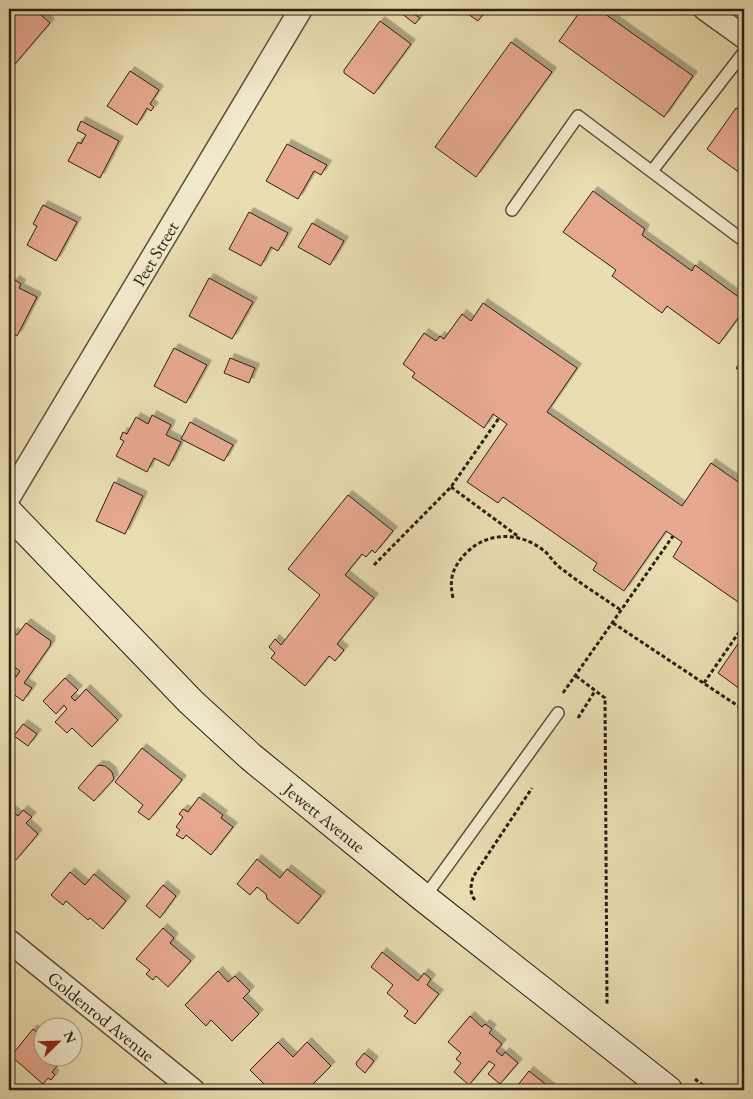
<svg xmlns="http://www.w3.org/2000/svg" width="753" height="1099" font-family="'EB Garamond',serif">
  <style>
    .building { fill: #e6a990; stroke: #2b1f14; filter: url(#shadow) }
    .lines { fill: none; stroke-linecap: round; stroke-linejoin: round }
    .service-casing { stroke: #5a4e3b; stroke-width: 14 }
    .minor-casing { stroke: #5a4e3b; stroke-width: 25 }
    .secondary-casing { stroke: #2b1f14; stroke-width: 30 }
    .path { stroke: #2b1f14; stroke-width: 3; stroke-dasharray: 4 2.5; stroke-linecap: butt }
    .service { stroke: #f1e9cc; stroke-width: 11 }
    .minor { stroke: #f1e9cc; stroke-width: 22 }
    .secondary { stroke: #f1e9cc; stroke-width: 28 }
    .labels { text-anchor: middle; dominant-baseline: central; stroke-width: 4; stroke-linejoin: round; paint-order: stroke }
    .street-label { font-size: 18px; fill: #2b1f14; stroke: #f1e9cc }
  </style>
  <defs>
    <filter id="shadow"><feDropShadow dx="4.5" dy="-4.5" stdDeviation="0" flood-color="#0004"/></filter>
  </defs>
  <rect width="100%" height="100%" fill="#e9ddb1"/>
  <filter id="stains"><feTurbulence type="fractalNoise" baseFrequency=".004" numOctaves="4"/><feColorMatrix values="0 0 0 0 .2 0 0 0 0 .09 0 0 0 0 .02 0 0 0 .5 -.17"/></filter>
  <radialGradient id="worn" r=".72"><stop offset=".6" stop-color="#630" stop-opacity="0"/><stop offset="1" stop-color="#630" stop-opacity=".3"/></radialGradient>
  <g class="building">
    <path d="M9,9H34L50,23L9,71Z"/>
    <path d="M396,9H418L414,14L420,18L415,24Z"/>
    <path d="M461,9H487L478,21Z"/>
    <path d="M582,9H598L693,76L664,117L559,41Z"/>
    <path d="M380,21L411,44L374,94L344,73V70Z"/>
    <path d="M511,42L552,72L476,177L435,147Z"/>
    <path d="M130,71L159,90L150,104L154,107L151,111L147,108L137,125L107,106Z"/>
    <path d="M736,108L744,114V176L707,149Z"/>
    <path d="M81,121L119,141L100,178L68,161L78,142L81,144L86,135L77,130Z"/>
    <path d="M287,144L327,165L321,175L314,171L298,199L266,181Z"/>
    <path d="M593,191L645,229L642,235L692,271L695,265L744,301V310L719,344L667,306L662,313L612,276L616,270L563,232Z"/>
    <path d="M43,205L77,222L56,261L27,245L37,226L33,224Z"/>
    <path d="M249,212L288,233L278,251L271,247L261,266L229,249Z"/>
    <path d="M312,223L344,241L330,265L298,247Z"/>
    <path d="M209,278L253,302L232,339L189,316Z"/>
    <path d="M15,280L21,284L19,288L37,297L17,336L9,332V282L12,284Z"/>
    <path d="M483,303L577,368L547,412L682,506L711,463L744,486V606L673,557L682,542L666,531L624,591L593,570L597,563L503,497L498,503L467,482L507,424L493,414L484,428L412,377L415,373L403,364L424,333L436,341L440,336L444,339L462,314L471,321Z"/>
    <path d="M174,348L207,365L186,403L154,386Z"/>
    <path d="M230,358L255,368L249,383L224,373Z"/>
    <path d="M744,359V376L736,368Z"/>
    <path d="M152,415L171,425L166,435L181,442L169,466L154,458L147,472L116,456L124,441L120,439L123,432L127,434L136,417L148,424Z"/>
    <path d="M190,422L233,445L224,461L181,439Z"/>
    <path d="M114,482L143,496L125,534L96,521Z"/>
    <path d="M348,495L393,531L375,553L372,550L366,557L362,554L345,575L374,598L337,644L344,650L335,661L329,656L305,686L271,658L275,653L269,647L275,639L281,645L320,595L288,569Z"/>
    <path d="M26,623L51,641L50,646L24,683L32,688L23,701L9,691V672L16,677L20,671L9,663V649L11,646L9,645V638L13,632L17,635Z"/>
    <path d="M744,635V692L718,673Z"/>
    <path d="M65,678L78,690L71,697L75,701L86,689L118,720L92,747L72,728L67,733L55,722L67,709L64,705L56,714L43,701Z"/>
    <path d="M23,724L37,734L28,746L14,736Z"/>
    <path d="M142,748L182,780L149,820L138,812L143,805L115,782Z"/>
    <path d="M98,765L105,766L112,772L114,779L94,801L78,788Z"/>
    <path d="M199,797L223,815L221,818L233,827L211,855L186,835L183,839L176,835L180,830L176,827L183,817L179,814L183,809L188,812Z"/>
    <path d="M9,808L18,816L23,810L32,817L26,823L38,834L16,860L9,854Z"/>
    <path d="M257,859L280,878L287,869L321,896L298,924L267,899L266,894L257,887L250,895L237,884Z"/>
    <path d="M70,872L85,885L94,874L126,901L103,929L90,918L88,920L66,901L63,905L51,895Z"/>
    <path d="M163,885L176,896L160,918L146,906Z"/>
    <path d="M163,928L174,938L170,943L191,961L168,987L156,976L153,980L146,974L150,970L136,959Z"/>
    <path d="M382,952L418,981L424,973L431,979L427,985L439,994L415,1024L404,1016L408,1011L387,993L393,985L371,967Z"/>
    <path d="M218,971L228,982L235,976L250,991L243,998L259,1014L232,1041L211,1020L206,1026L185,1005Z"/>
    <path d="M470,1016L482,1027L485,1024L492,1029L489,1033L502,1044L496,1051L502,1056L505,1052L518,1063L500,1084L488,1074L495,1065L489,1061L469,1085L454,1072L461,1063L456,1059L461,1053L448,1042Z"/>
    <path d="M33,1029L42,1037V1056H65L52,1072L55,1075L51,1080L48,1078L43,1084L11,1056Z"/>
    <path d="M278,1042L293,1057L307,1042L331,1066L307,1090H270L250,1070Z"/>
    <path d="M364,1053L374,1061L365,1073L357,1066L356,1063Z"/>
    <path d="M529,1071L553,1090H514Z"/>
  </g>
  <g class="lines">
    <g class="service-casing">
      <g id="service">
        <path d="M652,171L744,52"/>
        <path d="M512,210L578,116L744,241"/>
        <path d="M424,898L558,713"/>
      </g>
    </g>
    <g class="minor-casing">
      <g id="minor">
        <path d="M705,9L744,37"/>
        <path id="s1" d="M9,497L301,9"/>
        <path id="s2" d="M9,941L193,1090"/>
      </g>
    </g>
    <g class="secondary-casing">
      <g id="secondary">
        <path id="s3" d="M9,513L191,702L251,757L424,898L668,1090"/>
      </g>
    </g>
    <g class="path">
      <path d="M451,487L519,537"/>
      <path d="M374,565L451,487L499,418"/>
      <path d="M453,598C449,579 452,568 466,553C488,531 520,532 543,550C550,555 554,564 562,569C581,584 602,597 622,611"/>
      <path d="M613,623L744,710"/>
      <path d="M576,676L605,698L607,1006"/>
      <path d="M704,683L744,625"/>
      <path d="M563,693L673,536"/>
      <path d="M578,718L595,691"/>
      <path d="M475,900C469,893 471,885 473,877L532,788"/>
      <path d="M695,1079L709,1090"/>
    </g>
    <use href="#service" class="service"/>
    <use href="#minor" class="minor"/>
    <use href="#secondary" class="secondary"/>
  </g>
  <g class="labels">
    <g class="street-label">
      <text stroke="none"><textPath href="#s1" startOffset="284">Peet Street</textPath></text>
      <text stroke="none"><textPath href="#s3" startOffset="439">Jewett Avenue</textPath></text>
      <text stroke="none"><textPath href="#s2" startOffset="119">Goldenrod Avenue</textPath></text>
    </g>
  </g>
  <rect width="753" height="1099" fill="none" stroke="#e9ddb1" stroke-width="30"/>
  <rect x="10" y="10" width="733" height="1079" fill="none" stroke="#2b1f14" stroke-width="2.5"/>
  <rect x="15" y="15" width="723" height="1069" fill="none" stroke="#2b1f14"/>
  <g transform="translate(58 1042) rotate(67)"><circle r="24" fill="#f1e9cc" stroke="#a29882"/>
  <path d="M0-4L9 19L0 12L-9 19Z" fill="#8f2418"/>
  <text y="-8" font-size="14" font-weight="bold" text-anchor="middle" fill="#2b1f14">N</text>
  </g>
  <rect width="100%" height="100%" filter="url(#stains)"/>
  <rect width="100%" height="100%" fill="url(#worn)"/>
</svg>
